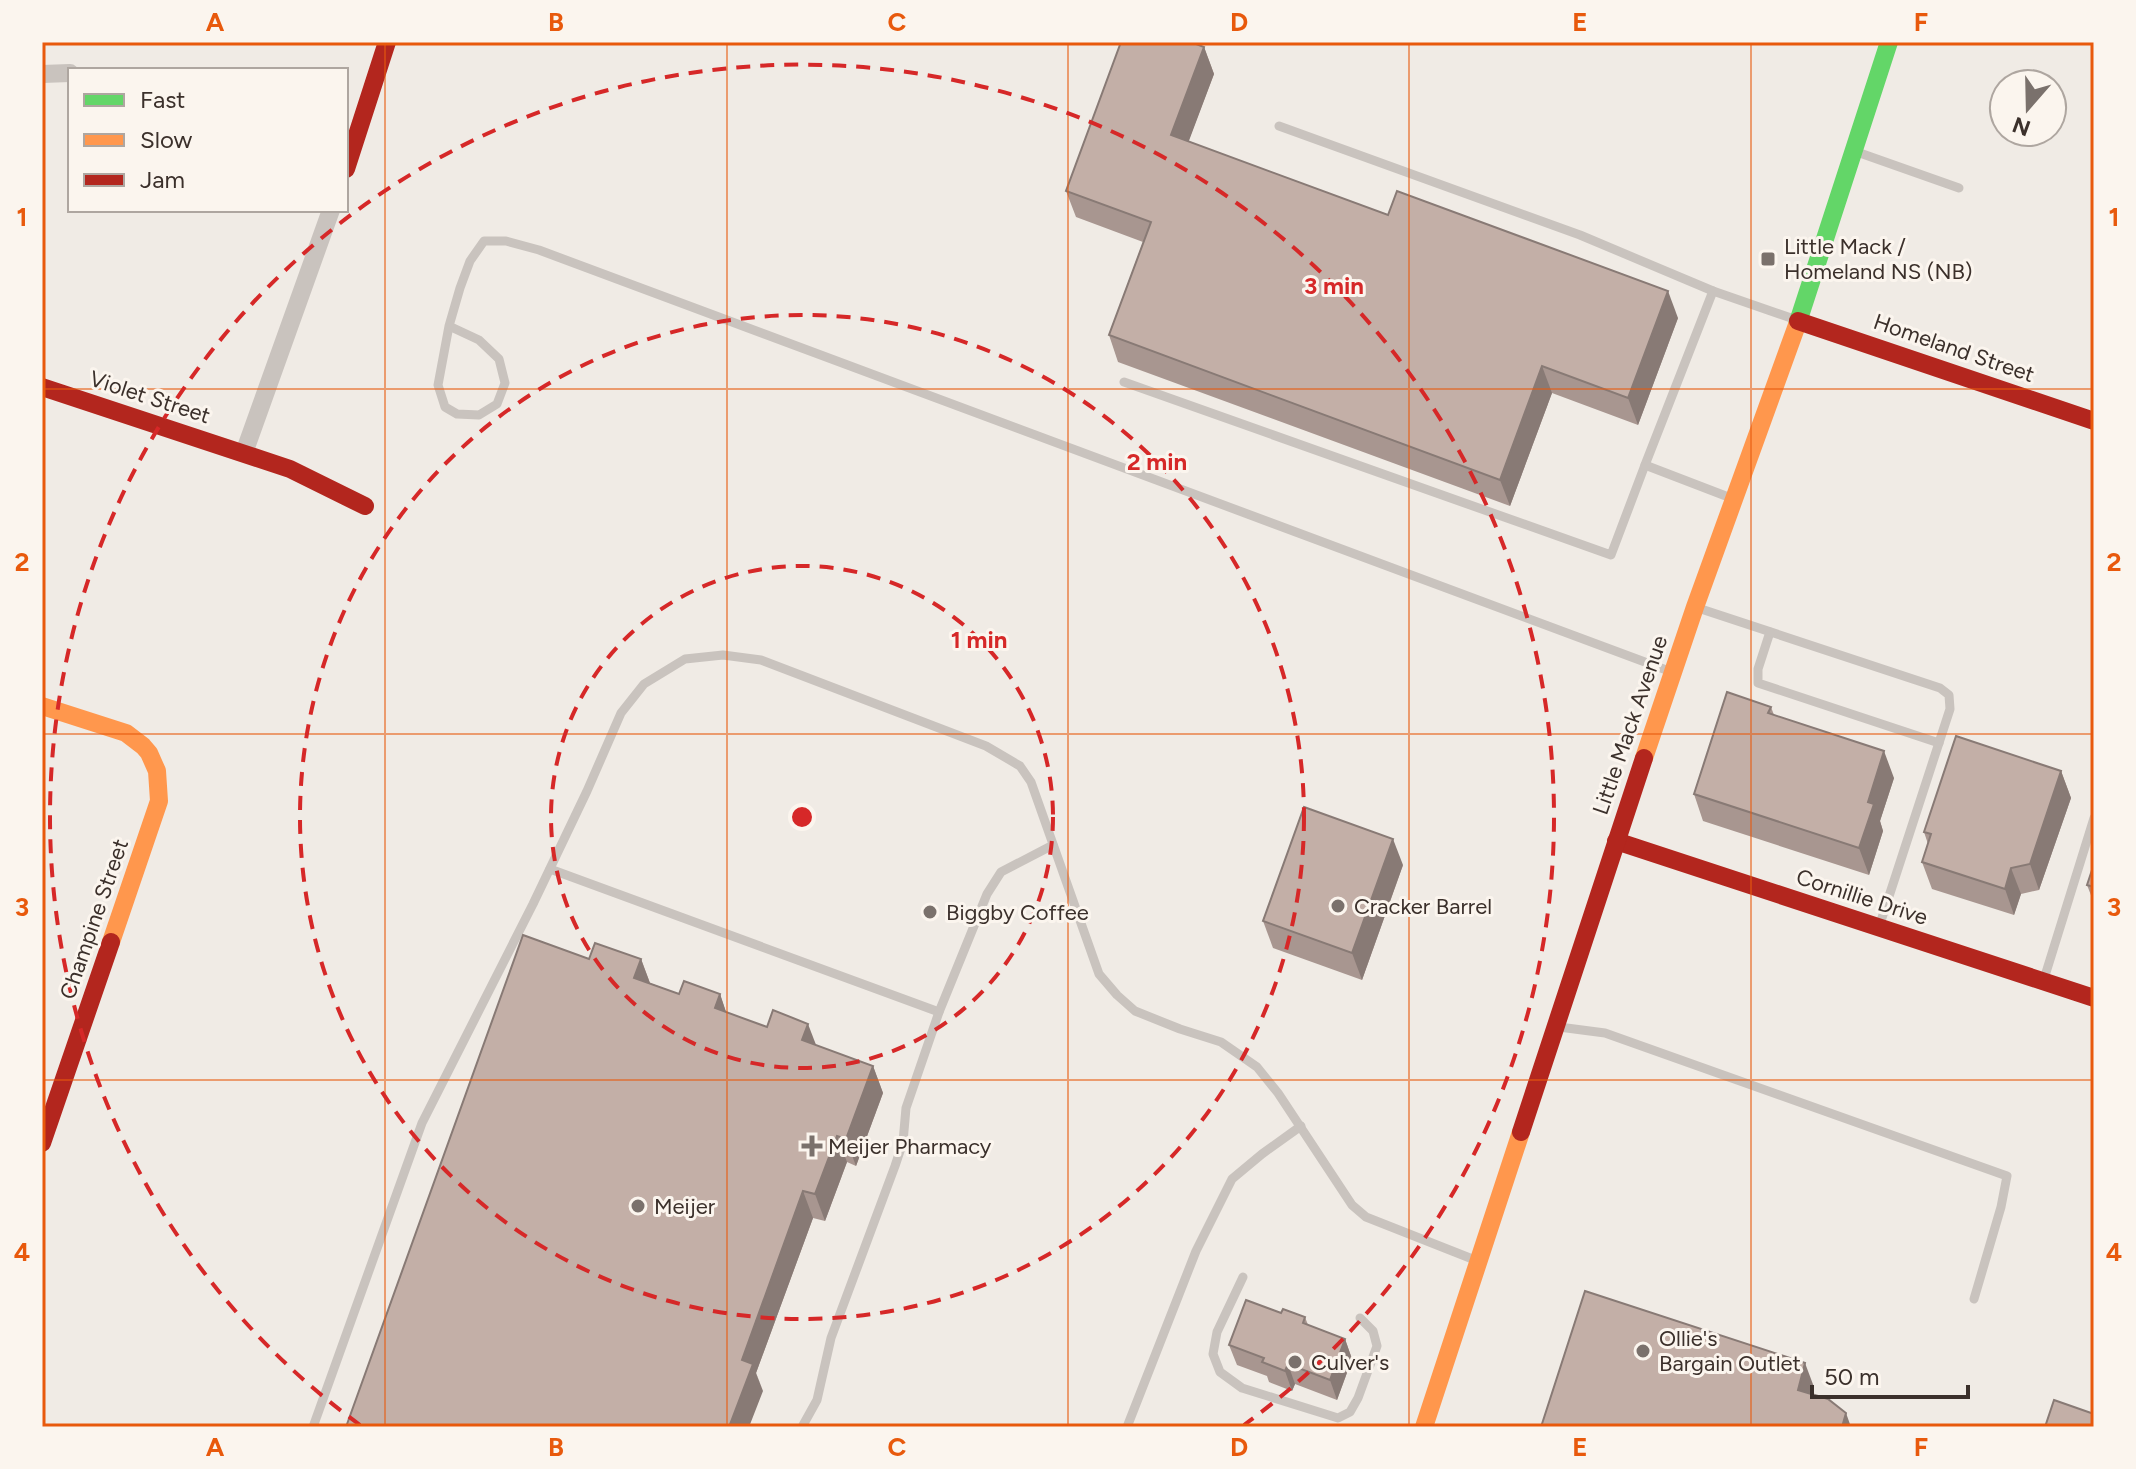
<svg xmlns="http://www.w3.org/2000/svg" width="2136" height="1469" font-family="Figtree,sans-serif">
  <style>
    .lines { fill: none; stroke-linecap: round; stroke-linejoin: round }
    .lane { stroke: #c9c3be; stroke-width: 9 }
    .street { stroke: #c9c3be; stroke-width: 18 }
    .fast { stroke: #63d668; stroke-width: 18 }
    .slow { stroke: #ff974d; stroke-width: 18 }
    .jam { stroke: #b3261e; stroke-width: 18 }
    .wall { fill: #a89690 }
    .shaded-wall { fill: #887a75 }
    .building { fill: #c3afa7; stroke: #887a75; stroke-width: 2 }
    .grid { fill: none; stroke: #e8590c; stroke-width: 2; stroke-opacity: 0.55 }
    .ring { fill: none; stroke: #d62828; stroke-width: 4; stroke-dasharray: 14 10 }
    .poi-dot { fill: #7a716c; stroke: #fbf5ee; stroke-width: 3 }
    .labels { text-anchor: middle; dominant-baseline: central; stroke-width: 6; stroke-linejoin: round; paint-order: stroke }
    .poi-label { font-size: 22px; fill: #3b302b; stroke: #fbf5ee; text-anchor: start }
    .street-label { font-size: 22px; fill: #3b302b; stroke: #fbf5ee }
    .centre { fill: #d62828; stroke: #fbf5ee; stroke-width: 4 }
    .ring-label { font-size: 24px; text-anchor: middle; font-weight: bold; fill: #d62828; stroke: #fbf5ee; stroke-width: 6; stroke-linejoin: round; paint-order: stroke }
    .neatline { fill: none; stroke: #e8590c; stroke-width: 3 }
    .grid-label { font-size: 26px; text-anchor: middle; font-weight: bold; fill: #e8590c }
  </style>
  <rect width="100%" height="100%" fill="#f0ebe5"/>
  <g class="lines">
    <g class="lane">
      <path d="M1279,126L1580,235L1713,291"/>
      <path d="M1857,152L1959,188"/>
      <path d="M449,326L479,340L499,359L505,383L497,404L479,415L457,414L445,407L438,385L449,326L460,288L470,261L484,241H506L539,250L1669,671"/>
      <path d="M1124,382L1611,555L1645,465"/>
      <path d="M1731,498L1645,465L1713,291L1794,319"/>
      <path d="M1698,608L1940,688L1949,695L1950,709L1879,927"/>
      <path d="M1770,632L1758,669V683L1939,743"/>
      <path d="M550,869L939,1012"/>
      <path d="M2044,979L2094,818"/>
      <path d="M1559,1027L1605,1033L2007,1176L2001,1207L1974,1299"/>
      <path d="M1243,1277L1217,1332L1213,1354L1220,1372L1242,1388L1338,1418L1350,1412L1358,1398L1377,1346L1373,1331L1360,1318"/>
      <path d="M313,1427L422,1123L533,904L587,791L621,713L644,684L685,659L723,655L761,660L986,746L1020,766L1031,782L1099,974L1117,995L1135,1011L1180,1029L1221,1042L1257,1067L1278,1093L1352,1205L1366,1217L1475,1260"/>
      <path d="M802,1427L817,1400L831,1338L895,1166L903,1142L906,1108L939,1012L987,894L1001,872L1053,845"/>
      <path d="M1127,1427L1196,1251L1232,1179L1262,1154L1301,1126"/>
    </g>
    <g class="street">
      <path d="M42,74L70,73"/>
      <path d="M244,453L331,210"/>
    </g>
    <path class="fast" d="M1797,325L1889,42"/>
    <g class="slow">
      <path d="M42,706L126,733L143,746L149,753L157,771L159,801L111,942"/>
      <path d="M1644,758L1695,607L1797,325"/>
      <path d="M1424,1427L1521,1132"/>
    </g>
    <g class="jam">
      <path d="M346,169L387,42"/>
      <path d="M1798,321L2094,421"/>
      <path d="M42,387L290,469L365,506"/>
      <path d="M1616,841L2094,998"/>
      <path d="M1521,1132L1644,758"/>
      <path d="M42,1143L111,942"/>
    </g>
  </g>
  <g class="wall">
    <path d="M1204,47L1214,74L1188,142L1388,215L1678,318L1638,425L1552,393L1510,506L1118,362L1109,335L1143,242L1076,217L1066,191Z"/>
    <path d="M1771,707L1774,715L1894,778L1880,821L1883,831L1869,875L1703,821L1694,794Z"/>
    <path d="M2061,771L2071,798L2039,890L2021,894L2014,915L1932,889L1922,862L1928,844L1924,832Z"/>
    <path d="M2094,864V903L2087,885Z"/>
    <path d="M1403,865L1362,980L1273,948L1263,921Z"/>
    <path d="M589,959H641L650,983L679,994H720L726,1012L873,1066L883,1093L856,1166L847,1162L825,1221L813,1218L756,1373L763,1391Z"/>
    <path d="M1281,1313L1305,1317L1308,1325L1345,1339L1352,1359L1337,1400L1295,1384L1292,1391L1269,1382L1267,1376L1237,1365L1229,1345Z"/>
  </g>
  <g class="shaded-wall">
    <path d="M1204,47L1214,74L1181,162L1171,135Z"/>
    <path d="M1668,291L1678,318L1638,425L1628,398Z"/>
    <path d="M1542,366L1552,393L1510,506L1500,480Z"/>
    <path d="M1884,751L1894,778L1880,821L1883,831L1869,875L1859,848L1868,802Z"/>
    <path d="M2061,771L2071,798L2039,890L2030,864Z"/>
    <path d="M1393,839L1403,865L1362,980L1352,953Z"/>
    <path d="M2011,868L2021,894L2014,915L2005,889Z"/>
    <path d="M641,959L651,986L634,978Z"/>
    <path d="M720,994L729,1021L715,1008Z"/>
    <path d="M808,1024L818,1050L802,1040Z"/>
    <path d="M873,1066L883,1093L856,1166L846,1139Z"/>
    <path d="M837,1136L847,1162L825,1221L815,1194Z"/>
    <path d="M803,1191L813,1218L756,1373L763,1391L749,1427H729L742,1360Z"/>
    <path d="M1345,1339L1352,1359L1337,1400L1330,1380Z"/>
    <path d="M1805,1363L1814,1387L1806,1414L1798,1390Z"/>
    <path d="M1288,1364L1295,1384L1292,1391L1285,1371Z"/>
    <path d="M1846,1413L1851,1427H1842Z"/>
  </g>
  <g class="building">
    <path d="M1121,42H1191L1204,47L1171,135L1388,215L1397,191L1668,291L1628,398L1542,366L1500,480L1109,335L1151,222L1066,191Z"/>
    <path d="M1727,692L1771,707L1768,713L1884,751L1868,802L1874,804L1859,848L1694,794Z"/>
    <path d="M1956,736L2061,771L2030,864L2011,868L2005,889L1922,862L1931,834L1924,832Z"/>
    <path d="M1304,807L1393,839L1352,953L1263,921Z"/>
    <path d="M2094,864V887L2087,885Z"/>
    <path d="M523,935L589,959L595,943L641,959L634,978L679,994L684,981L720,994L715,1008L767,1027L773,1010L808,1024L802,1040L873,1066L846,1139L837,1136L815,1194L803,1191L742,1360L753,1364L729,1427H346Z"/>
    <path d="M1585,1291L1805,1363L1798,1390L1828,1399L1846,1413L1842,1427H1541Z"/>
    <path d="M1246,1300L1281,1313L1283,1309L1305,1317L1303,1323L1345,1339L1330,1380L1288,1364L1285,1371L1262,1362L1264,1358L1229,1345Z"/>
    <path d="M2054,1400L2094,1414V1427H2045Z"/>
  </g>
  <path class="grid" d="M385,42V1427M727,42V1427M1068,42V1427M1409,42V1427M1751,42V1427M42,389H2094M42,734H2094M42,1080H2094"/>
  <g class="ring">
    <circle cx="802" cy="817" r="251"/>
    <circle cx="802" cy="817" r="502"/>
    <path d="M360 1425A752 752 0 1 1 1244 1425"/>
  </g>
  <g class="poi-dot">
    <rect x="1760" y="251" width="16" height="16" rx="4"/>
    <circle cx="1338" cy="906" r="8"/>
    <circle cx="930" cy="912" r="8"/>
    <path d="M808 1134h8v8h8v8h-8v8h-8v-8h-8v-8h8z"/>
    <circle cx="638" cy="1206" r="8"/>
    <circle cx="1643" cy="1351" r="8"/>
    <circle cx="1295" cy="1362" r="8"/>
  </g>
  <g class="labels">
    <g class="poi-label">
      <text x="1784" y="246">Little Mack /<tspan x="1784" dy="25">Homeland NS (NB)</tspan></text>
      <text x="1354" y="906">Cracker Barrel</text>
      <text x="946" y="912">Biggby Coffee</text>
      <text x="828" y="1146">Meijer Pharmacy</text>
      <text x="654" y="1206">Meijer</text>
      <text x="1659" y="1338">Ollie's<tspan x="1659" dy="25">Bargain Outlet</tspan></text>
      <text x="1311" y="1362">Culver's</text>
    </g>
    <g class="street-label">
      <text transform="translate(1954 348) rotate(19)">Homeland Street</text>
      <text transform="translate(150 397) rotate(18)">Violet Street</text>
      <text transform="translate(1630 725) rotate(-71)">Little Mack Avenue</text>
      <text transform="translate(1862 897) rotate(18)">Cornillie Drive</text>
      <text transform="translate(94 919) rotate(-71)">Champine Street</text>
    </g>
  </g>
  <circle cx="802" cy="817" r="12" class="centre"/>
  <g class="ring-label">
    <text x="1334" y="294">3 min</text>
    <text x="1157" y="470">2 min</text>
    <text x="979" y="648">1 min</text>
  </g>
  <rect width="2136" height="1469" fill="none" stroke="#fbf5ee" stroke-width="88"/>
  <rect x="68" y="68" width="280" height="144" fill="#fbf5ee" stroke="#aea6a0" stroke-width="2"/>
  <rect x="84" y="94" width="40" height="12" fill="#63d668" stroke="#aea6a0" stroke-width="2"/>
  <text x="140" y="108" font-size="24" fill="#3b302b">Fast</text>
  <rect x="84" y="134" width="40" height="12" fill="#ff974d" stroke="#aea6a0" stroke-width="2"/>
  <text x="140" y="148" font-size="24" fill="#3b302b">Slow</text>
  <rect x="84" y="174" width="40" height="12" fill="#b3261e" stroke="#aea6a0" stroke-width="2"/>
  <text x="140" y="188" font-size="24" fill="#3b302b">Jam</text>
  <g transform="translate(2028 108) rotate(200)"><circle r="38" fill="#fbf5ee" stroke="#aea6a0" stroke-width="2"/>
  <path d="M0-6L14 30L0 20L-14 30Z" fill="#7a716c"/>
  <text y="-12" font-size="22" font-weight="bold" text-anchor="middle" fill="#3b302b">N</text>
  </g>
  <path d="M1812 1385v12h156v-12" fill="none" stroke="#3b302b" stroke-width="4"/>
  <text x="1824" y="1385" font-size="24" fill="#3b302b" stroke="#fbf5ee" stroke-width="6" paint-order="stroke">50 m</text>
  <rect x="44" y="44" width="2048" height="1381" class="neatline"/>
  <g class="grid-label">
    <text x="215" y="31">A</text>
    <text x="556" y="31">B</text>
    <text x="897" y="31">C</text>
    <text x="1239" y="31">D</text>
    <text x="1580" y="31">E</text>
    <text x="1921" y="31">F</text>
    <text x="22" y="226">1</text>
    <text x="2114" y="226">1</text>
    <text x="22" y="571">2</text>
    <text x="2114" y="571">2</text>
    <text x="22" y="916">3</text>
    <text x="2114" y="916">3</text>
    <text x="22" y="1261">4</text>
    <text x="2114" y="1261">4</text>
    <text x="215" y="1456">A</text>
    <text x="556" y="1456">B</text>
    <text x="897" y="1456">C</text>
    <text x="1239" y="1456">D</text>
    <text x="1580" y="1456">E</text>
    <text x="1921" y="1456">F</text>
  </g>
</svg>
